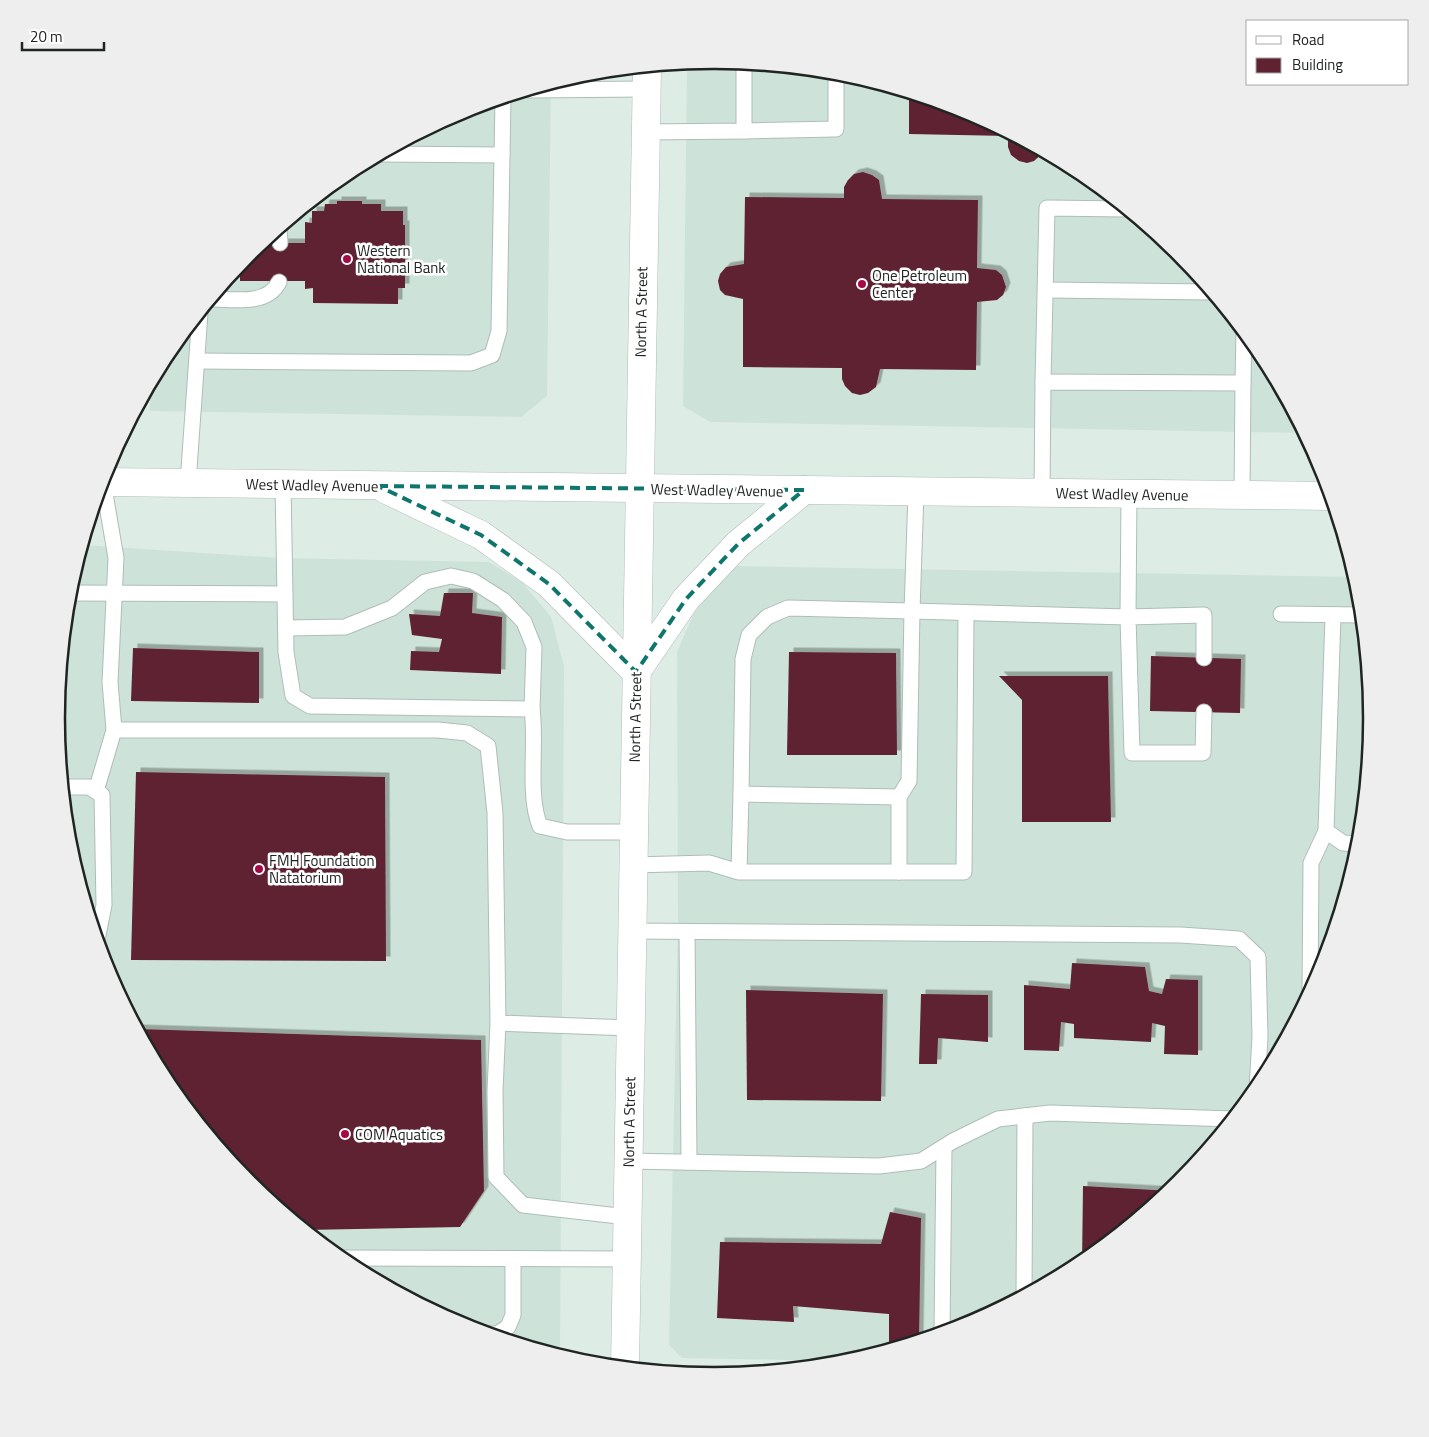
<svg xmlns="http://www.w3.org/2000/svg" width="1429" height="1437" font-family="'Titillium Web',sans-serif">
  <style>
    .built { fill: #cde3d9 }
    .building { fill: #5f2230; filter: url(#shadow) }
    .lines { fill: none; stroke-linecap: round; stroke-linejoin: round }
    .lane-casing { stroke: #afbdb7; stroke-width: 17 }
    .secondary-casing { stroke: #afbdb7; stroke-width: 29 }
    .lane { stroke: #fff; stroke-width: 15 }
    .secondary { stroke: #fff; stroke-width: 28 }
    .marked { fill: none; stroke: #0f766e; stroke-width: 4; stroke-dasharray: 10 6; stroke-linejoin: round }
    .poi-dot { fill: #a30a45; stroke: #fff; stroke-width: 2 }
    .labels { text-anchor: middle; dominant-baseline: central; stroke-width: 5; stroke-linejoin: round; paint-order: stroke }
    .poi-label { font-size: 15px; fill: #202523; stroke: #fff; text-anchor: start }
    .street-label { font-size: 15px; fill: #202523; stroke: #fff }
    .rim { fill: none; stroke: #202523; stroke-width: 2.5 }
  </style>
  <defs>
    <filter id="shadow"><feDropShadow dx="4.5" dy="-4.5" stdDeviation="0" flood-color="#0004"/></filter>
  </defs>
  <rect width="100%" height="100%" fill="#deece6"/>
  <g class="built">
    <path d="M715,60L843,73L967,110L1080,171L1180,253L1262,353L1305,433L710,422L683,406L687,63Z"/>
    <path d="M551,84L547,396L521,417L150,411L151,382L167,353L249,253L349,171L463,110Z"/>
    <path d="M83,545L280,558L489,562L522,582L551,617L564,666L560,1356L462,1327L349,1266L249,1184L167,1084L106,970L69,847L56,719L69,590Z"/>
    <path d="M734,566L1356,577L1360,590L1373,719L1360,847L1323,971L1262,1084L1180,1184L1080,1266L966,1327L853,1361L682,1358L669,1345L678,920L677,652L694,613Z"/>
  </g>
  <g class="building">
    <path d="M909,93L967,110L1044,152L1034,161L1027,163L1019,161L1011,155L1008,147V136L909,134Z"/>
    <path d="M863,172L872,175L879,180L882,199L978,200L977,268L996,270L1002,275L1006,287L1003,295L997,300L977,302L976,370L880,369L876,387L868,393L860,395L852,393L845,386L842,379V368L743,367V299L725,295L720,290L718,281L720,274L726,267L744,264L745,197L844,198V187L848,180L854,174Z"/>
    <path d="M337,201H362V204H381V211H403V225H405V288H398V304L313,303V288L305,289V281H240V264L249,253L262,243H305V222L312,223V211H324L325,204H337Z"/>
    <path d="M444,593H473L472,613L502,617L501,674L410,670L411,651L439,652L442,639L412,635L409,614L440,616Z"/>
    <path d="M133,648L259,652V703L131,701Z"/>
    <path d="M789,652L896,653L897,755H787Z"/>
    <path d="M1151,656L1241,659L1240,713L1150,711Z"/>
    <path d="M999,676H1108L1111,822H1022V700Z"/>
    <path d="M136,772L385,777L386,961L131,960Z"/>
    <path d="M1072,963L1145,967L1149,991L1162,994L1166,979L1198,980V1055L1164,1054L1165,1026L1152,1023L1151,1042L1074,1038V1024L1061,1022L1059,1051L1024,1050V985L1070,989Z"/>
    <path d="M746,990L883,994L881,1101L747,1100Z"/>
    <path d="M921,994L988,995V1042L938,1038L937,1064H919Z"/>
    <path d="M138,1029L481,1040L484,1191L460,1227L305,1230L249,1184L167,1084Z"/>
    <path d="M1083,1186L1172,1191L1082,1265Z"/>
    <path d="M890,1212L921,1218L919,1341L889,1350V1314L793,1306L794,1322L717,1318L720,1242L881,1244Z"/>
  </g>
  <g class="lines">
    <g class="lane-casing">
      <g id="lane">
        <path d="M529,90L646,89"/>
        <path d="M744,131L836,129V72"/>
        <path d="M645,132L744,131V63"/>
        <path d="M380,154L502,155"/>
        <path d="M279,228L280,243"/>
        <path d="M1046,290L1212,292"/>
        <path d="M211,299C234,299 267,306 279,282"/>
        <path d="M198,361L471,363L492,355L499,331L503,98"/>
        <path d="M1043,382L1047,208L1126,209"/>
        <path d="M1243,383L1244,331"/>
        <path d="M103,482L116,558L110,682L114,730"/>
        <path d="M188,483L200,313"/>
        <path d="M283,484L286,652L293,696L310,706L532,709C537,745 527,795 540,826L567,832H633"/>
        <path d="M1042,493L1043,382L1243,383L1242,495"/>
        <path d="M69,593L285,594"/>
        <path d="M1281,614L1363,615"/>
        <path d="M1333,615L1326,831L1343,843L1360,844"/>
        <path d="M286,628L345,627L392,608L425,582L451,576L473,581L503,600L524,622L534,647L532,709"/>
        <path d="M1204,658V615L1128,617L1132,753H1203L1204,712"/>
        <path d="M63,787H89L102,795L104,905L97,940"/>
        <path d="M96,791L114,730H438L467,733L488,746L495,813L498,1023L630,1028"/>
        <path d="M741,794L743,659L749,635L767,617L788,608L912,611L916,492"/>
        <path d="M899,797L909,781L912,611L1128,617L1129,494"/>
        <path d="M632,865L709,863L739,872H899V797L741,794L739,872"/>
        <path d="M899,872H964L966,614"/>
        <path d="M631,931L1181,935L1239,939L1258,957L1260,1037L1257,1090"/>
        <path d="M687,932L689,1162"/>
        <path d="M1310,995L1311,863L1326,831"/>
        <path d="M498,1023L495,1091L496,1177L523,1205L627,1217"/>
        <path d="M628,1161L879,1166L921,1161L953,1141L998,1119L1050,1113L1233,1119"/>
        <path d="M339,1258L627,1259"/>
        <path d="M1024,1296L1025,1116"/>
        <path d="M488,1334H497L508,1327L513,1315V1260"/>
        <path d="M942,1334L944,1147"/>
      </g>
    </g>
    <g class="secondary-casing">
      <g id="secondary">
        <path d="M102,482L1332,496"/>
        <path d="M385,489L481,535L549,584L636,672L686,599L738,544L804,490"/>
        <path d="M625,1368L647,67"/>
      </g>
    </g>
    <use href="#lane" class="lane"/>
    <use href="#secondary" class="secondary"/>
  </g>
  <path class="marked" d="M378,486L804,490L738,544L686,599L636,672L549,584L481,535Z"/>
  <g class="poi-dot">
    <circle cx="347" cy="259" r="5"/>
    <circle cx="862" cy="284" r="5"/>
    <circle cx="259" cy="869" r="5"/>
    <circle cx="345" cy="1134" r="5"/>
  </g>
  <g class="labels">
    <g class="poi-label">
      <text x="357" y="250">Western<tspan x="357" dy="17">National Bank</tspan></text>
      <text x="872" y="275">One Petroleum<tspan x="872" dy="17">Center</tspan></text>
      <text x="269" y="860">FMH Foundation<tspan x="269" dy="17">Natatorium</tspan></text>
      <text x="355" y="1134">COM Aquatics</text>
    </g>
    <g class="street-label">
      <text transform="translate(641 312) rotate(-89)">North A Street</text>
      <text transform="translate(312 485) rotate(1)">West Wadley Avenue</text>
      <text transform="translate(717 490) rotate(1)">West Wadley Avenue</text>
      <text transform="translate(1122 494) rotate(1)">West Wadley Avenue</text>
      <text transform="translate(635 717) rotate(-89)">North A Street</text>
      <text transform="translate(629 1122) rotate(-89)">North A Street</text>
    </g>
  </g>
  <path d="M0 0H1429V1437H0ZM65 718a649 649 0 1 1 1298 0a649 649 0 1 1-1298 0Z" fill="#edeeed" fill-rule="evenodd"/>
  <path class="rim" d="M65 718a649 649 0 1 1 1298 0a649 649 0 1 1-1298 0Z"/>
  <rect x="1246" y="20" width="162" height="65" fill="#ffffff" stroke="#a6a8a7"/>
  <rect x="1256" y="36" width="25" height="8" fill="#ffffff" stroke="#a6a8a7"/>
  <text x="1292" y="45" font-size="15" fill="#202523">Road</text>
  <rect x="1256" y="58" width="25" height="15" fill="#5f2230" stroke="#a6a8a7"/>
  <text x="1292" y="70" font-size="15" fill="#202523">Building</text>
  <path d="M22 42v8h82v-8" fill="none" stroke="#202523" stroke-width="2.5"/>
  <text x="30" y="42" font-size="15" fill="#202523" stroke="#ffffff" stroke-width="4" paint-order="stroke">20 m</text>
</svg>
